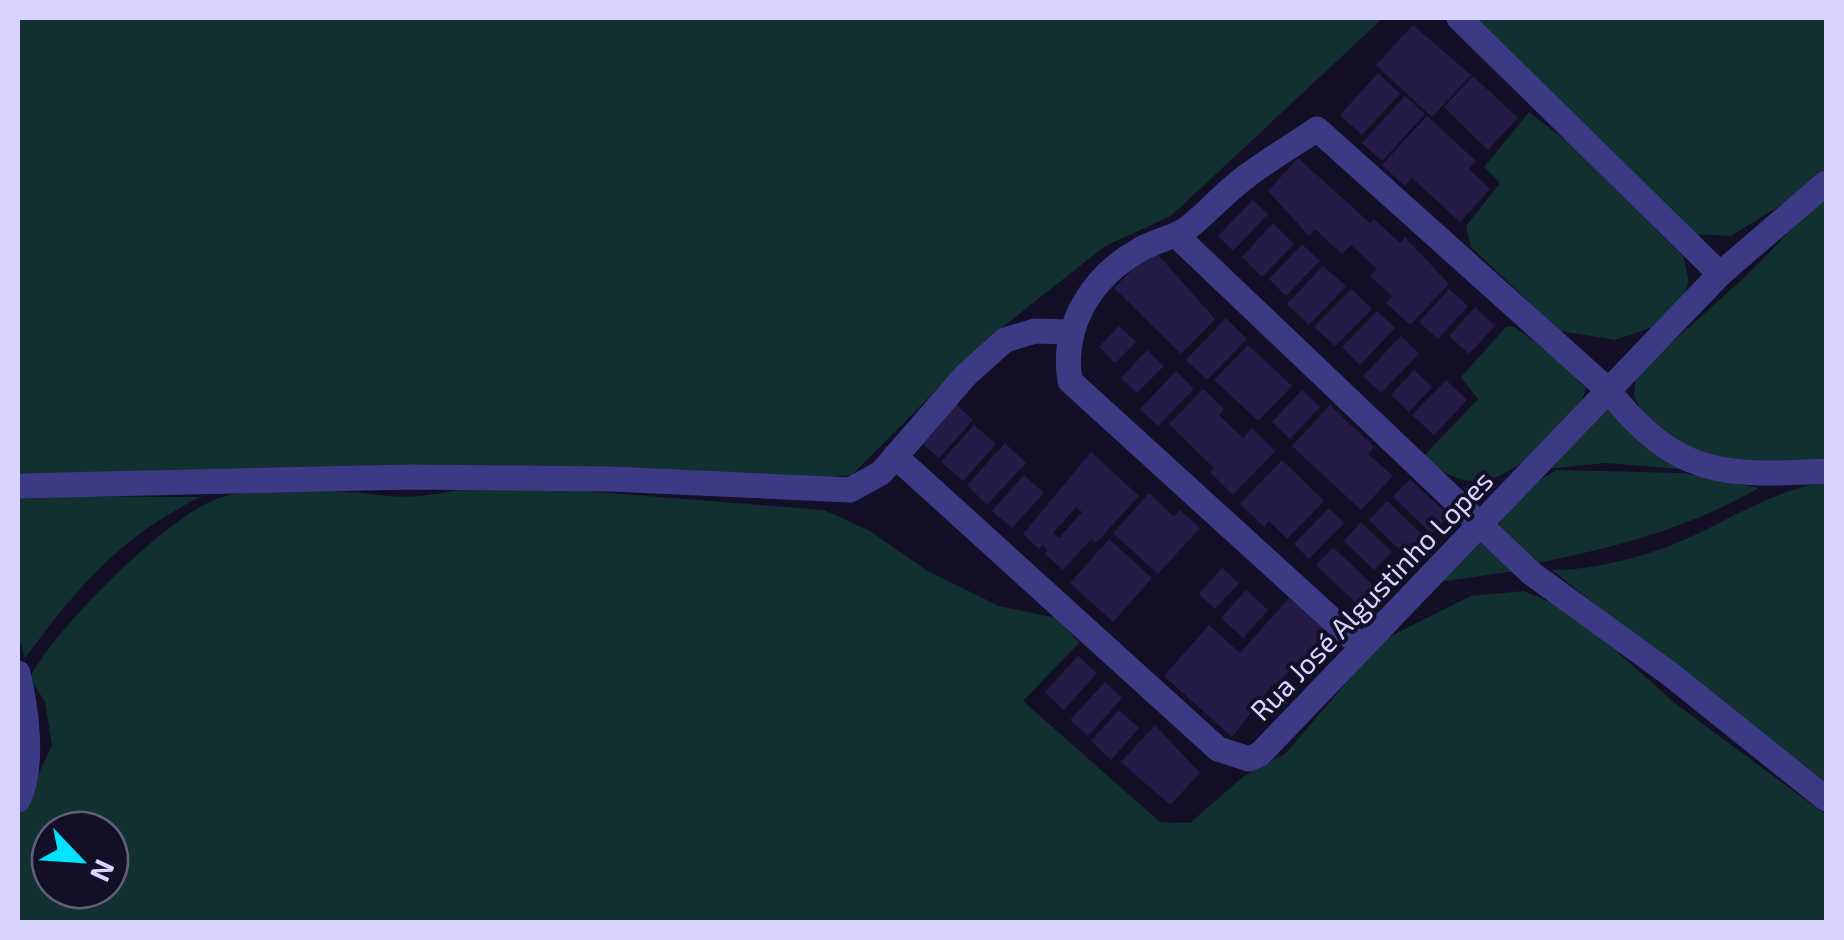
<svg xmlns="http://www.w3.org/2000/svg" width="1844" height="940" font-family="'Exo 2',sans-serif">
  <style>
    .green { fill: #12302f; fill-rule: evenodd }
    .building { fill: #241b47; fill-rule: evenodd }
    .lines { fill: none; stroke-linecap: round; stroke-linejoin: round }
    .minor { stroke: #3d3a85; stroke-width: 25 }
    .labels { text-anchor: middle; dominant-baseline: central; stroke-width: 8; stroke-linejoin: round; paint-order: stroke }
    .street-label { font-size: 28px; fill: #d9d4ff; stroke: #130f26 }
  </style>
  <rect width="100%" height="100%" fill="#130f26"/>
  <g class="green">
    <path d="M18,18H1383L1171,216L1105,246L984,342L852,475L816,478L18,473Z"/>
    <path d="M1475,18H1826V168L1783,204L1731,236L1696,234Z"/>
    <path d="M1529,112L1574,147L1683,256L1689,281L1679,307L1659,325L1615,340L1560,331L1471,247L1466,226L1500,183L1484,167Z"/>
    <path d="M1826,194V458L1760,466L1712,463L1647,420L1634,397L1636,375L1747,275Z"/>
    <path d="M1513,326L1544,348L1586,388C1580,411 1566,421 1550,438C1509,477 1472,503 1424,456L1478,399L1461,377L1506,327Z"/>
    <path d="M1603,402L1681,469L1606,463L1545,469Z"/>
    <path d="M1557,470L1683,473L1759,488C1685,530 1616,547 1533,564L1496,531L1515,494Z"/>
    <path d="M1826,482V787L1552,570C1600,570 1660,553 1703,531C1744,511 1780,489 1826,482Z"/>
    <path d="M495,484L824,510L870,531L926,570L999,606L1057,618L1079,643L1023,701L1160,822L1190,823L1244,776L1285,754L1383,640L1471,596L1524,591L1571,611L1676,704L1826,815V922H18V819L52,745L45,702L30,678C53,630 172,511 222,497C261,485 348,491 389,496C421,500 463,488 495,484ZM50,830H110V890H50Z"/>
    <path d="M18,496L200,497C117,539 79,586 25,658L18,635Z"/>
    <path d="M1476,539L1516,571L1432,583Z"/>
  </g>
  <g class="building">
    <path d="M1413,25L1471,75L1432,117L1376,65Z"/>
    <path d="M1378,73L1400,94L1362,135L1340,115Z"/>
    <path d="M1473,76L1518,118L1488,150L1444,107Z"/>
    <path d="M1405,96L1425,114L1382,161L1362,143Z"/>
    <path d="M1427,116L1476,161L1469,169L1490,189L1460,222L1412,178L1405,186L1382,165Z"/>
    <path d="M1298,158L1370,223L1374,219L1400,243L1405,237L1449,284L1410,325L1386,303L1392,296L1370,276L1377,269L1351,245L1342,254L1315,229L1309,236L1268,191Z"/>
    <path d="M1253,200L1268,214L1233,251L1218,236Z"/>
    <path d="M1273,223L1294,244L1262,277L1242,257Z"/>
    <path d="M1302,244L1320,261L1286,296L1269,279Z"/>
    <path d="M1153,249L1215,319L1181,354L1114,288Z"/>
    <path d="M1323,266L1346,286L1309,325L1287,304Z"/>
    <path d="M1351,289L1372,309L1335,346L1314,327Z"/>
    <path d="M1449,289L1468,306L1438,339L1419,322Z"/>
    <path d="M1475,307L1495,326L1469,354L1449,336Z"/>
    <path d="M1377,311L1395,328L1360,365L1342,347Z"/>
    <path d="M1226,318L1247,339L1207,380L1186,360Z"/>
    <path d="M1119,326L1136,342L1115,363L1099,347Z"/>
    <path d="M1401,336L1419,354L1381,393L1363,376Z"/>
    <path d="M1248,345L1292,386L1258,421L1214,380Z"/>
    <path d="M1147,350L1164,366L1137,393L1121,378Z"/>
    <path d="M1414,370L1432,387L1409,412L1391,395Z"/>
    <path d="M1176,371L1194,389L1158,426L1140,409Z"/>
    <path d="M1446,380L1467,400L1434,435L1412,415Z"/>
    <path d="M1203,389L1224,409L1219,415L1243,438L1252,428L1275,451L1233,495L1210,472L1214,468L1169,424Z"/>
    <path d="M1302,390L1320,407L1290,439L1272,422Z"/>
    <path d="M951,400L973,420L939,458L916,438Z"/>
    <path d="M1330,405L1374,447L1368,454L1393,476L1361,510L1292,446Z"/>
    <path d="M974,425L996,444L963,481L941,462Z"/>
    <path d="M1005,443L1026,463L987,505L967,485Z"/>
    <path d="M1091,452L1139,496L1096,543L1091,539L1063,570L1045,554L1048,550L1043,545L1039,549L1023,534ZM1076,507L1082,512L1059,538L1053,533Z"/>
    <path d="M1282,460L1324,501L1287,539L1269,521L1264,527L1240,504Z"/>
    <path d="M1024,475L1044,493L1012,528L992,511Z"/>
    <path d="M1410,479L1449,516L1432,534L1393,497Z"/>
    <path d="M1149,493L1174,517L1180,510L1200,528L1158,574L1113,533Z"/>
    <path d="M1387,501L1429,541L1410,560L1369,520Z"/>
    <path d="M1329,508L1344,523L1309,559L1294,544Z"/>
    <path d="M1361,522L1392,552L1374,570L1344,541Z"/>
    <path d="M1109,539L1152,578L1113,622L1070,583Z"/>
    <path d="M1333,547L1376,588L1359,606L1316,565Z"/>
    <path d="M1222,568L1239,583L1215,609L1199,594Z"/>
    <path d="M1246,590L1268,610L1243,638L1221,618Z"/>
    <path d="M1289,598L1329,634L1303,663L1299,660L1276,686L1274,683L1232,737L1164,676L1209,625L1240,653Z"/>
    <path d="M1078,656L1097,673L1064,710L1045,692Z"/>
    <path d="M1105,682L1122,698L1088,736L1070,720Z"/>
    <path d="M1119,710L1139,728L1111,760L1091,741Z"/>
    <path d="M1155,725L1200,773L1170,805L1121,762Z"/>
  </g>
  <g class="lines">
    <g class="minor">
      <path d="M1459,18L1720,274"/>
      <path d="M1177,236L1531,573L1670,674L1826,799"/>
      <path d="M895,456L1218,749L1249,759L1260,754L1720,274L1826,183"/>
      <path d="M18,486L410,477L611,479L850,490L881,473L966,375L1005,340L1035,331L1071,332"/>
      <path d="M1361,646L1070,381C1061,325 1092,276 1141,249C1157,240 1175,238 1189,227C1209,211 1226,191 1247,176C1269,159 1294,145 1317,129L1608,390C1676,476 1723,477 1826,471"/>
      <path d="M18,673C26,707 35,767 18,800"/>
    </g>
  </g>
  <g class="labels">
    <g class="street-label">
      <text transform="translate(1371 595) rotate(-46)">Rua José Algustinho Lopes</text>
    </g>
  </g>
  <rect width="1844" height="940" fill="none" stroke="#d9d4ff" stroke-width="40"/>
  <g transform="translate(80 860) rotate(115)"><circle r="48" fill="#130f26" stroke="#625e7d" stroke-width="2.5"/>
  <path d="M0-8L18 38L0 25L-18 38Z" fill="#00e5ff"/>
  <text y="-15" font-size="28" font-weight="bold" text-anchor="middle" fill="#d9d4ff">N</text>
  </g>
</svg>
